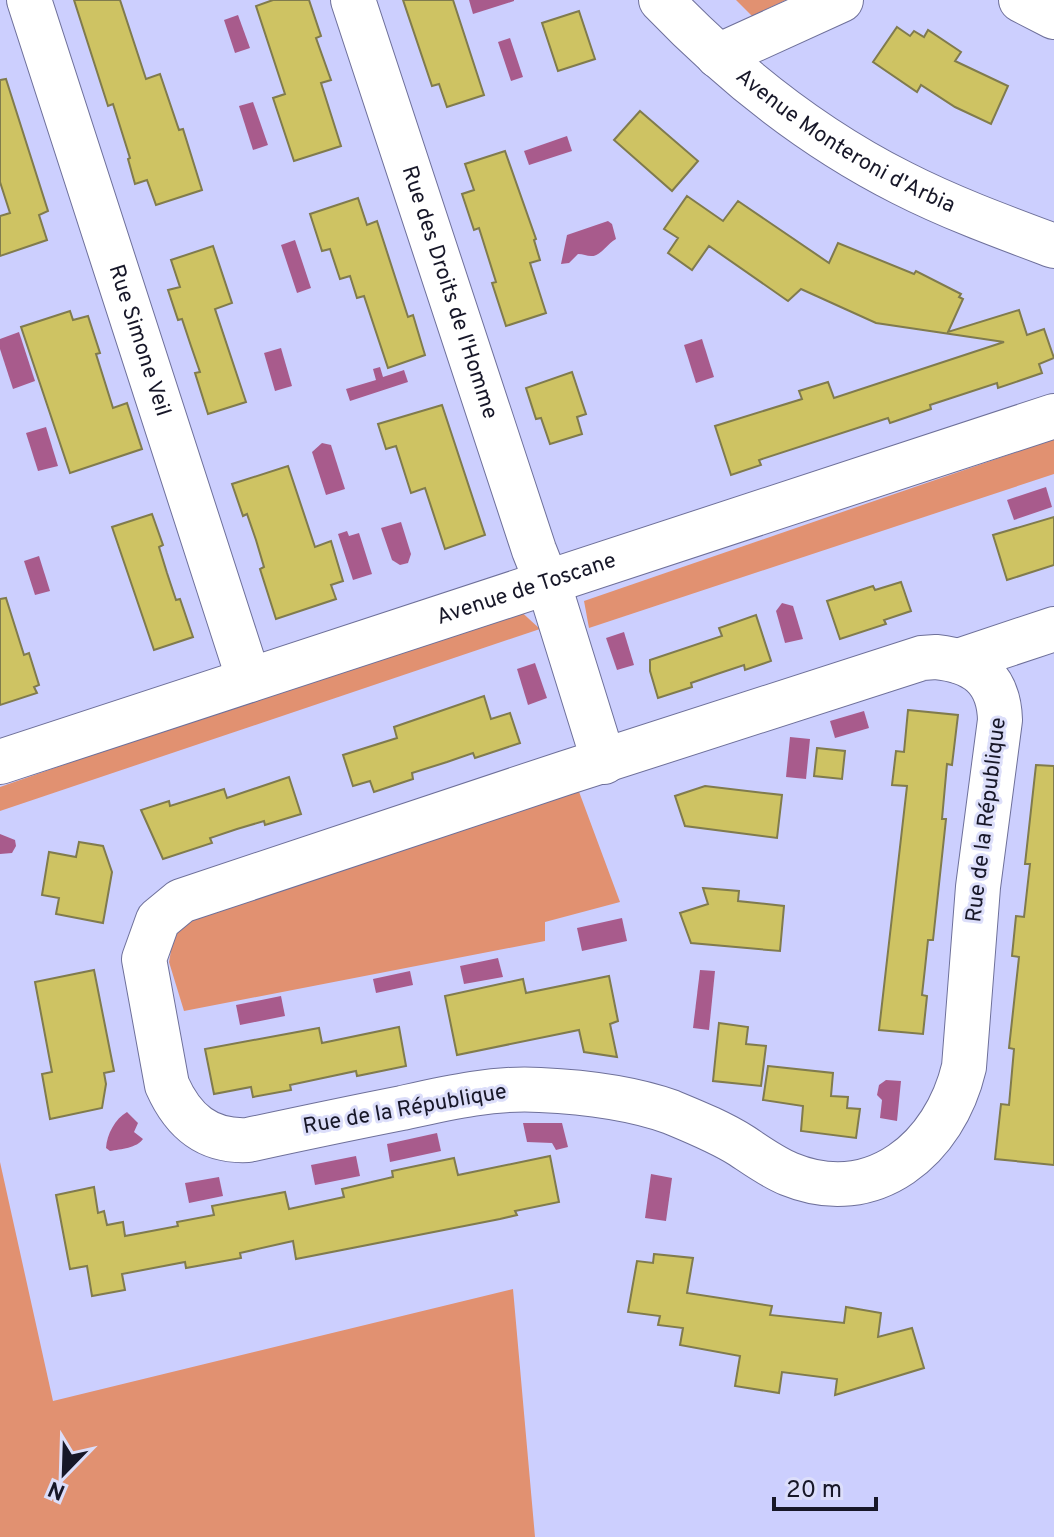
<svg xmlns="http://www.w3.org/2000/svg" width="1054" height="1537" font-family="Overpass,sans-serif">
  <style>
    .green { fill: #e19171 }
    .water { fill: #a85b8c }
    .building { fill: #cec363; stroke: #807b4d; stroke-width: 2 }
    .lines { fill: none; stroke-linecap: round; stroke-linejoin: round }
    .minor-casing { stroke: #6e709a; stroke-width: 46 }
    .minor { stroke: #fff; stroke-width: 44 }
    .labels { text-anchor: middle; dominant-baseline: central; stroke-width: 6; stroke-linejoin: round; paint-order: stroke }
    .street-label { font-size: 22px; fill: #171728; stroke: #dcdefa }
  </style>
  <rect width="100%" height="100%" fill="#cccffe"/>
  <g class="green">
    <path d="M736,0H786L752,16Z"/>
    <path d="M1054,439V474L589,628L584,601Z"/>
    <path d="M516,607L540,629L0,811V787Z"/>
    <path d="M578,789L620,902L545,922V941L184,1011L169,962L177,917Z"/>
    <path d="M0,1162L53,1401L513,1289L535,1537H0Z"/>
  </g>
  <g class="water">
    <path d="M469,0H514V1L473,14Z"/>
    <path d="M238,15L250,48L235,53L224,20Z"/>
    <path d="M510,38L523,77L511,81L498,42Z"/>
    <path d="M253,102L268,145L253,150L239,106Z"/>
    <path d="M567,136L572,151L529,165L524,151Z"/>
    <path d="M608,221L612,224L616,239C608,243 600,257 591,256C587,256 583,254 578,254L569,263L561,264L567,235Z"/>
    <path d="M295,240L311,288L297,293L281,245Z"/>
    <path d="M19,332L35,381L13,389L0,349V339Z"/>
    <path d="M702,339L714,377L696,383L684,345Z"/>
    <path d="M281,348L292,386L275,391L264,353Z"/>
    <path d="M380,367L383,377L404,370L408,382L350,401L346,389L376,380L373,369Z"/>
    <path d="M46,427L58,466L38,471L26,433Z"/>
    <path d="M322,443L331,445L345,489L326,495L312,452Z"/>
    <path d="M1046,487L1052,507L1014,520L1007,500Z"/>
    <path d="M401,522L411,554L408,563L400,565L392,560L381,528Z"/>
    <path d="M347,531L349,536L359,533L372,574L353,580L338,534Z"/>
    <path d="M39,556L50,591L35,595L24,561Z"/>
    <path d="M782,603L793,606L803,639L785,643L776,611Z"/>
    <path d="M624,632L634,665L617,670L606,638Z"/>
    <path d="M535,663L547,698L528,705L517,669Z"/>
    <path d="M864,711L869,728L835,738L830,721Z"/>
    <path d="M790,737L810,739L806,779L786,777Z"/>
    <path d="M0,834L15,840L16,846L12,853L0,854Z"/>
    <path d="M622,918L627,941L582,951L577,928Z"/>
    <path d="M498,958L503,977L464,984L460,966Z"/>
    <path d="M700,970L715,971L709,1030L693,1028Z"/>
    <path d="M410,971L413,985L376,993L373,979Z"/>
    <path d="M281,996L285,1016L240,1025L236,1005Z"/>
    <path d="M886,1080L901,1081L897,1121L880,1118L882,1100L877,1095L879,1085Z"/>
    <path d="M127,1112L138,1123L134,1132L143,1139C137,1148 121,1149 110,1151L106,1148C107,1134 115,1119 127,1112Z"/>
    <path d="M523,1123H562L568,1147L556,1150L552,1143L527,1142Z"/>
    <path d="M437,1133L441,1151L390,1162L387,1144Z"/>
    <path d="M356,1156L360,1176L315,1185L311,1165Z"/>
    <path d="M651,1174L672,1178L666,1221L645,1218Z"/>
    <path d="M219,1177L223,1196L189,1203L185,1183Z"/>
  </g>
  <g class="building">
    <path d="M74,0H120L146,79L160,74L179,130L183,129L202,190L156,205L147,180L135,184L128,159L130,158L113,104L108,106Z"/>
    <path d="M273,0H309L321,36L316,38L331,80L321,83L341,146L294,161L273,98L285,94L256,6Z"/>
    <path d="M403,0H453L484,95L447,107L439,84L432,86Z"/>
    <path d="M579,11L595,59L558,71L542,23Z"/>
    <path d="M897,27L910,36L914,31L924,37L928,30L961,52L955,61L1008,86L991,124L955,107L921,85L917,92L873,62Z"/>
    <path d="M6,79L48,211L39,215L47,240L0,256V216L10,213L0,182V80Z"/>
    <path d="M640,111L698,161L672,191L614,140Z"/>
    <path d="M505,151L536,239L534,240L540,260L530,263L546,313L506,326L492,283L496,282L479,228L474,230L462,194L474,190L465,164Z"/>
    <path d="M687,196L723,221L738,201L829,263L838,243L914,274L916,271L961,294L959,297L963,299L948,332L1019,310L1027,335L1044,329L1054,358L1039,364L1042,373L998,388L997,383L930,405L931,409L890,423L888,418L759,460L761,465L731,475L715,426L802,399L799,391L828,382L834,398L1004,342L876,323L801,289L788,301L709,246L692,270L668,253L678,238L664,229Z"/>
    <path d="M358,198L367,225L377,221L408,317L413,315L425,355L388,368L364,296L357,298L350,276L340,279L330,249L322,251L310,214Z"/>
    <path d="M213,246L232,303L215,309L246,402L208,414L195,373L200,372L191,346L182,319L178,320L168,290L180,287L171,260Z"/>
    <path d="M70,311L73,320L88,316L100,353L96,354L113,408L127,403L142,449L70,473L21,327Z"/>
    <path d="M572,372L586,414L577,417L582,434L550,444L541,418L536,419L526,388Z"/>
    <path d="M442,405L485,535L445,549L425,488L411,493L396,446L386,449L378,424Z"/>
    <path d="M288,466L315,547L331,541L343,581L331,585L336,599L276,619L260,569L264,567L256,540L247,514L243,516L232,484Z"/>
    <path d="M152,514L163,545L159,547L167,573L176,600L180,599L193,637L154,650L112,527Z"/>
    <path d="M1054,517V565L1007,580L993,535Z"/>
    <path d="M901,582L911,611L884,620L886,624L840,639L827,601L873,586L875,590Z"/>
    <path d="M6,598L24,655L29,653L39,685L34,687L37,693L0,705V599Z"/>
    <path d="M756,615L771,661L745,670L744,665L717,674L691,683L692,687L658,698L650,671V660L722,636L719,628Z"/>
    <path d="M484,696L491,719L510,713L520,743L475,758L473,753L447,762L412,773L413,779L374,792L370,781L353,786L343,755L397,738L394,727Z"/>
    <path d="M908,710L958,715L952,765L947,764L942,819H946L933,940H928L925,968L922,995L927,996L923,1034L879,1030L907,786L892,785L896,751L904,752Z"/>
    <path d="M817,748L845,751L842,779L814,776Z"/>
    <path d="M1036,765L1054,766V1165L995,1159L1001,1104L1009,1105L1014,1049L1009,1048L1019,957L1012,956L1016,916L1024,917L1030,864H1025Z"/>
    <path d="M289,777L301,814L265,825L264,821L237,829L210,838L212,843L163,859L141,810L169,801L170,806L224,789L227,798Z"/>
    <path d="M705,786L782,795L777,838L685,826L675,796Z"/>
    <path d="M79,842L103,846L112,872L103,923L56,914L59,898L42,895L49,852L76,857Z"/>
    <path d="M703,888L739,891L738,901L784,906L780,951L691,943L680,913L708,904Z"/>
    <path d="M94,970L114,1071L104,1073L106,1084L102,1108L50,1119L42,1074L52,1072L35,982Z"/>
    <path d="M609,976L618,1021L610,1024L617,1057L584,1052L579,1030L457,1055L445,996L523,979L526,993Z"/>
    <path d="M719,1023L748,1027L746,1044L766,1046L761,1086L713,1081Z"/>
    <path d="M399,1027L406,1066L357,1076L356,1071L290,1085L291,1090L253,1097L251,1087L214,1094L205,1049L319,1028L322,1043Z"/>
    <path d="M768,1066L833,1073L831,1096L848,1097L847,1108L860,1109L856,1138L801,1131L803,1106L763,1100Z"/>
    <path d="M550,1156L559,1202L515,1211L517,1215L500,1219L296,1259L293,1241L240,1253L241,1258L186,1268L185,1262L122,1274L125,1290L92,1296L87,1266L70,1269L56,1195L94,1187L98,1213L104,1211L107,1225L123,1222L125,1236L178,1226L177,1222L214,1215L212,1206L285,1192L289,1209L344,1197L342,1189L393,1177L392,1171L454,1158L458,1175Z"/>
    <path d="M654,1254L693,1258L687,1293L772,1306L770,1315L844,1323L846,1307L881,1313L878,1337L912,1328L924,1368L835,1395L837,1379L782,1372L779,1393L735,1386L740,1356L680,1345L683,1328L658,1325L660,1316L628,1312L637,1261L653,1263Z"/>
  </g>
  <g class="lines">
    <g class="minor-casing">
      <g id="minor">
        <path id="s1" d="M29,0L249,680"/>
        <path id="s2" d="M353,0L534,550L553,598L604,762"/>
        <path id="s3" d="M661,0C731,73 811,137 902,183C951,208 1003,227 1054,246"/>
        <path d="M1021,0L1054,17"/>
        <path d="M718,56L841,0"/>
        <path d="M936,657C976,661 999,679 1000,720L978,887L964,1067C945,1148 874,1209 789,1174C772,1167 757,1156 742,1146C720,1132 695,1122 671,1112C629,1097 584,1092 540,1090C494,1087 447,1098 402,1108C351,1118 299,1129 248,1140C207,1142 183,1121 167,1085L144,959L158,920L181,901L565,773L922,658Z"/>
        <path d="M958,661L1054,629"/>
        <path id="s4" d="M0,762L1054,416"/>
      </g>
    </g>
    <use href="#minor" class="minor"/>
  </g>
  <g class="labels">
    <g class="street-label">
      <text stroke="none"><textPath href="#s3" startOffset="234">Avenue Monteroni d'Arbia</textPath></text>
      <text stroke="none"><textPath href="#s2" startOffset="308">Rue des Droits de l'Homme</textPath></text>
      <text stroke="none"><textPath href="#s1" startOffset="358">Rue Simone Veil</textPath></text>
      <text stroke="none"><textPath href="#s4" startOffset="554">Avenue de Toscane</textPath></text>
      <text transform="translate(987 820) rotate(-83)">Rue de la République</text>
      <text transform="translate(405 1110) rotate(-10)">Rue de la République</text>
    </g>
  </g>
  <g transform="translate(64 1473) rotate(203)" stroke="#dcdefa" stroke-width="6" paint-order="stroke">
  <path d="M0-6L14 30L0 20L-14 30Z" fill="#171728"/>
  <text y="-12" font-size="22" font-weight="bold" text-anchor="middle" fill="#171728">N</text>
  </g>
  <path d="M774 1497v12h102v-12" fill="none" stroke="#171728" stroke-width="4"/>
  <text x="786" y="1497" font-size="24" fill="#171728" stroke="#dcdefa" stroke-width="6" paint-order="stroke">20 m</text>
</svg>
